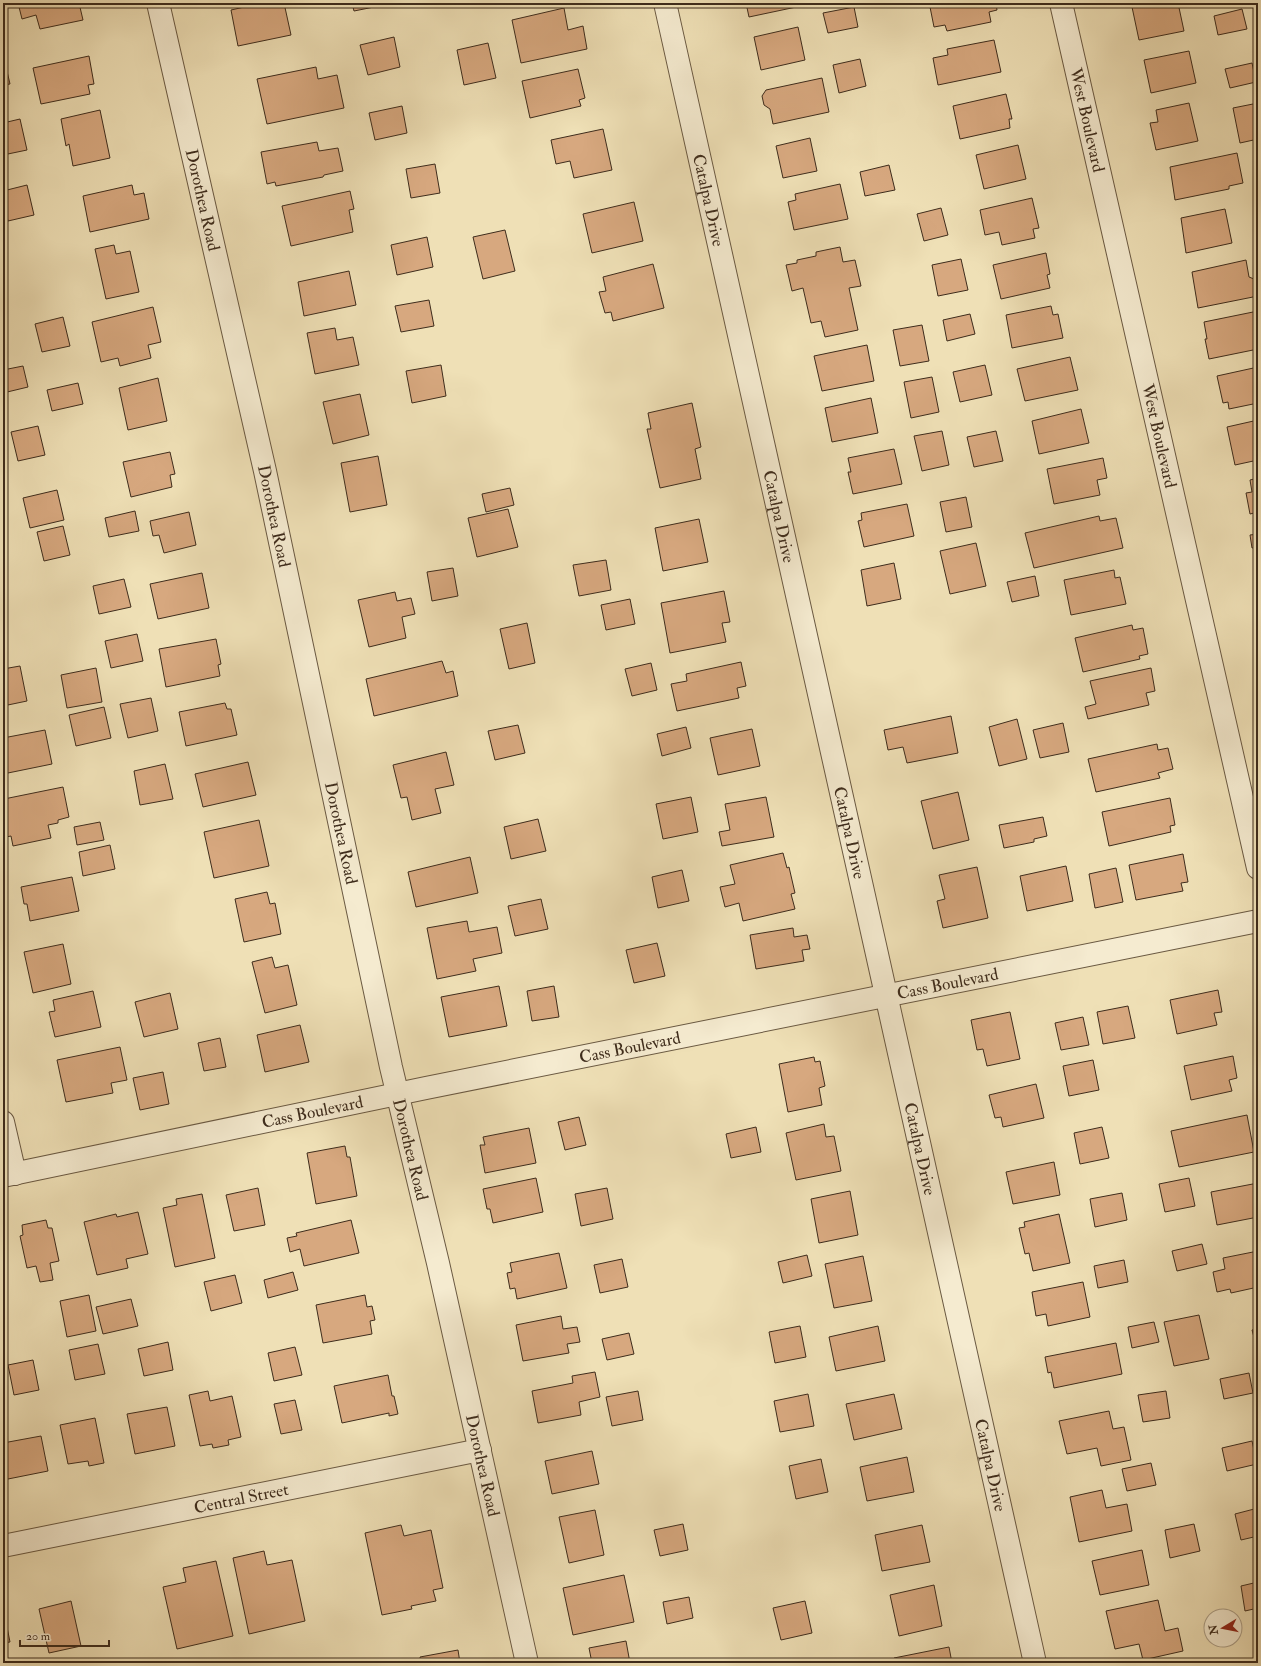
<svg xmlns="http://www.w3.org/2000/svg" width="1261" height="1666" font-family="'IM FELL Double Pica',serif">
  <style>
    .building { fill: #d7a87f; stroke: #3e2c1c }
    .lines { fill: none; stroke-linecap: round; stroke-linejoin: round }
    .minor-casing { stroke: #6a5942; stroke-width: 24 }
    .minor { stroke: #f5ebd0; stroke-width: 22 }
    .labels { text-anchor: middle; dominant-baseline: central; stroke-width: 4; stroke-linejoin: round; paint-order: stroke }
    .street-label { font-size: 17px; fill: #3e2c1c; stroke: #f5ebd0 }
  </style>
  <rect width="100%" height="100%" fill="#efe0b6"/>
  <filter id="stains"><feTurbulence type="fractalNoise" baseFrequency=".005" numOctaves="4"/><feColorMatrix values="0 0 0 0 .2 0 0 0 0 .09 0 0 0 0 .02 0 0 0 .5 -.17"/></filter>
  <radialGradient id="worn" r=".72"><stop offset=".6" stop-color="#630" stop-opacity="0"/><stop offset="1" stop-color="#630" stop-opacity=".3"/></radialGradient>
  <g class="building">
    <path d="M18,3H79L83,20L40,29L36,15L22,19Z"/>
    <path d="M262,3H284L291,35L238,46L231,10Z"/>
    <path d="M352,3H389V4L354,11Z"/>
    <path d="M746,3H801V6L749,17Z"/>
    <path d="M940,3H996L997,10L989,12L991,22L947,31L945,25L934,27L930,7L940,5Z"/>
    <path d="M1153,3H1178L1184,31L1139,40L1132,7Z"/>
    <path d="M854,7L858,27L828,33L823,13Z"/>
    <path d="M564,8L568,30L583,26L587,49L521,63L512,20Z"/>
    <path d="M1242,9L1247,29L1218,35L1214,16Z"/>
    <path d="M798,27L805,60L761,70L754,37Z"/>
    <path d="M394,37L400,67L368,75L360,45Z"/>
    <path d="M994,40L1001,72L938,85L933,58L948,55L947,49Z"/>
    <path d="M488,43L496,78L464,85L457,50Z"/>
    <path d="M1189,51L1196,83L1151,93L1144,60Z"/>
    <path d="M3,54L10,84L3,85Z"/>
    <path d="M89,56L94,84L88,85L90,94L41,104L33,68Z"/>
    <path d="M860,59L866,86L839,93L833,65Z"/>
    <path d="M1252,63L1256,82L1230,88L1225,69Z"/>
    <path d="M316,67L318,79L337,75L344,108L267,124L257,79Z"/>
    <path d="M578,69L585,98L579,100L581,106L530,118L522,81Z"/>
    <path d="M822,78L829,112L773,124L770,109L764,105L762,96L766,90Z"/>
    <path d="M1006,94L1012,119H1009L1010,128L960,139L953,106Z"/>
    <path d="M1189,103L1198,141L1156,150L1150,123L1158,122L1156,110Z"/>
    <path d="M1258,103V139L1240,143L1233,108Z"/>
    <path d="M402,106L407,133L375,140L369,113Z"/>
    <path d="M100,110L110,158L73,166L69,144L66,146L61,119Z"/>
    <path d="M20,119L27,150L3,155V123Z"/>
    <path d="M603,129L612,170L574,178L570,161L556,164L551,140Z"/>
    <path d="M810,138L817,171L783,178L776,146Z"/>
    <path d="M317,142L319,151L338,148L343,171L324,175L323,177L276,186L275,182L267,184L261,152Z"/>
    <path d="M1018,145L1026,179L984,189L976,155Z"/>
    <path d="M1237,153L1243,183L1229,186V189L1175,200L1170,167Z"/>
    <path d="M435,164L440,193L411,198L406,169Z"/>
    <path d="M889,165L895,190L865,196L860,172Z"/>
    <path d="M840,184L848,219L794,230L788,202L796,200L795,194Z"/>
    <path d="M27,185L34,215L8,221L3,199V191Z"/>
    <path d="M132,185L134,195L144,193L149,219L90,232L83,196Z"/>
    <path d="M350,191L354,209L349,210L353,232L291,246L282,206Z"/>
    <path d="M1032,198L1039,228L1033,229L1035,238L1002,245L999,232L985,235L980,210Z"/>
    <path d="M634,202L643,241L592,253L583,214Z"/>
    <path d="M941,208L948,235L924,241L917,214Z"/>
    <path d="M1225,209L1232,243L1186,253L1181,218Z"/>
    <path d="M505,230L515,271L483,279L473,237Z"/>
    <path d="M427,237L433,267L397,275L391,245Z"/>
    <path d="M114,245L116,254L130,251L139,292L106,299L95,249Z"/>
    <path d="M840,247L843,262L855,260L861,286L849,288L858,330L825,337L821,321L811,323L803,288L792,291L786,265L797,263V260L816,256V252Z"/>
    <path d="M1046,253L1050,274L1047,275L1050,288L1001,299L993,265Z"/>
    <path d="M961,259L968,290L938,296L932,265Z"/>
    <path d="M1246,260L1249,277L1254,279L1257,291L1253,297L1198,308L1192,272Z"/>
    <path d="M653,264L664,308L613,321L611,312L605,313L599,292L606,291L603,277Z"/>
    <path d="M349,271L356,305L304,316L298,282Z"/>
    <path d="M429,300L434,326L401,332L395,306Z"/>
    <path d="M1051,306L1053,315L1058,314L1063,338L1012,348L1006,315Z"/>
    <path d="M153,307L161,342L148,345L151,358L120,366L118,358L101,362L92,322Z"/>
    <path d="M1258,311V349L1209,359L1205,339H1207L1204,322Z"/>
    <path d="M970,314L975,334L947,341L943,320Z"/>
    <path d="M63,317L70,346L42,352L35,324Z"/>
    <path d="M922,325L929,361L900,366L893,330Z"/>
    <path d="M335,328L337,340L353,337L359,365L315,374L307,333Z"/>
    <path d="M867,345L874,381L822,391L814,356Z"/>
    <path d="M1070,357L1078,390L1025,401L1017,369Z"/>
    <path d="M441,365L446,396L412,403L406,371Z"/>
    <path d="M985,365L992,395L960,402L953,372Z"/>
    <path d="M23,366L28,387L3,393V370Z"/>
    <path d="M1258,367V403L1229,409L1228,402L1223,403L1217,376Z"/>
    <path d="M932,377L939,412L911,418L904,382Z"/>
    <path d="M158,378L167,421L128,430L119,388Z"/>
    <path d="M78,383L83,404L52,411L47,390Z"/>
    <path d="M360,394L369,435L333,444L323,402Z"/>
    <path d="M871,398L878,433L832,442L825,408Z"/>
    <path d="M692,403L701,447L695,449L701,479L660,488L647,429H651L648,413Z"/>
    <path d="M1081,409L1089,443L1039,454L1032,421Z"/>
    <path d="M1258,420V460L1235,465L1227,427Z"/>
    <path d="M38,426L45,455L18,461L11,432Z"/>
    <path d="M942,431L949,465L922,471L914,436Z"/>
    <path d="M996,431L1003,461L974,467L967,437Z"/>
    <path d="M894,449L902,484L853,494L848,472H851L848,458Z"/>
    <path d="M170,452L175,474L170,475L172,487L131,497L123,462Z"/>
    <path d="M378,456L387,505L350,512L341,463Z"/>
    <path d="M1103,458L1107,478L1097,480L1100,495L1054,504L1047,469Z"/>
    <path d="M1258,478V512L1250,514L1246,493L1252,492L1250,480Z"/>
    <path d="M510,488L514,505L486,512L482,494Z"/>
    <path d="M57,490L64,520L30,528L23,498Z"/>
    <path d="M966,497L972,527L946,532L940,502Z"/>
    <path d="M907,504L914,536L864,547L858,521L862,520L861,513Z"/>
    <path d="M508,509L518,547L477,557L468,518Z"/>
    <path d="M135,511L139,531L109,537L105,518Z"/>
    <path d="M189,512L196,545L164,553L159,535L153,536L150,521Z"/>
    <path d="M1099,516L1100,521L1116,518L1123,548L1034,568L1025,533Z"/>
    <path d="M699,519L708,562L663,571L655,528Z"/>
    <path d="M63,526L70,555L44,561L37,532Z"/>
    <path d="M1258,534V549V547L1252,548L1250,535Z"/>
    <path d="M976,543L986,586L950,594L940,551Z"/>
    <path d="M606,560L611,590L579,596L573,565Z"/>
    <path d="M894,563L901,599L867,606L861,570Z"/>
    <path d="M453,568L458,596L432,601L427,572Z"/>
    <path d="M1114,570L1115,578L1120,577L1126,604L1071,615L1064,580Z"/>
    <path d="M202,573L209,608L158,619L150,584Z"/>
    <path d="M1035,576L1039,596L1012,602L1007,582Z"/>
    <path d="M124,579L131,607L99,614L93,586Z"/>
    <path d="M724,591L730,622L722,623L726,642L670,653L661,603Z"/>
    <path d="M395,592L397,601L411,598L415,614L402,617L406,638L369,647L358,600Z"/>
    <path d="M630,599L635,624L606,630L601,605Z"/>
    <path d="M527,623L535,663L509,669L500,629Z"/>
    <path d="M1132,625L1133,630L1143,628L1148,654L1139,656L1140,659L1083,672L1075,638Z"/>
    <path d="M137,634L143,661L111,668L105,641Z"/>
    <path d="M216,639L221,664L218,665L220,676L166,687L159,649Z"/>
    <path d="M442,661L446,673L453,671L458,696L374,716L366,679Z"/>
    <path d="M741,662L746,686L737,688L739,698L677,711L671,684L687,681L686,674Z"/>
    <path d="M651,663L657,690L632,696L625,669Z"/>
    <path d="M20,666L27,701L3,706V669Z"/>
    <path d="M96,668L102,702L67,708L61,675Z"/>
    <path d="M1151,668L1155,691L1146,693L1149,705L1088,719L1085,707L1096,704L1090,681Z"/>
    <path d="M151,698L158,731L128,738L120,704Z"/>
    <path d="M225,703L227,709H231L237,735L186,746L179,712Z"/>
    <path d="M104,707L111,738L76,746L69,715Z"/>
    <path d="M951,716L958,753L907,763L903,747L888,750L884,730Z"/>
    <path d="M1017,719L1027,759L999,766L989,727Z"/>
    <path d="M1063,723L1069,752L1040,758L1033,730Z"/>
    <path d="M518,725L525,753L495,760L488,731Z"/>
    <path d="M686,727L691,748L662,756L657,734Z"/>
    <path d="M752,729L760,766L718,775L710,738Z"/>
    <path d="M45,730L52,764L3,774V738Z"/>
    <path d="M1157,744L1158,750L1168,748L1173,769L1158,773L1160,778L1096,792L1088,759Z"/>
    <path d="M446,752L454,785L435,789L441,813L412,820L407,797L401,798L393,765Z"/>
    <path d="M248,762L256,795L203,807L195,774Z"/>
    <path d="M165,764L173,799L140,805L134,771Z"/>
    <path d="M63,787L69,817L58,820V823L48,825L51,838L13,846L11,836L6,837L3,823V815L7,814L4,799Z"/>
    <path d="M958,792L969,840L933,849L921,801Z"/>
    <path d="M691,797L698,832L663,839L656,804Z"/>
    <path d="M766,797L774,837L722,846L719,832L730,830L725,804Z"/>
    <path d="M1170,798L1175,825L1170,826L1171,832L1109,846L1102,812Z"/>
    <path d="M1043,817L1047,836L1034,839V842L1004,848L999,825Z"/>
    <path d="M538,819L546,851L511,859L504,827Z"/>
    <path d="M259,820L269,866L214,878L204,832Z"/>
    <path d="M100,822L104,840L77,845L74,827Z"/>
    <path d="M110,845L115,869L83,876L79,852Z"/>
    <path d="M783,853L787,868L789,867L795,893L791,894L795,909L743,921L739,903L725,907L720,887L735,884L730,865Z"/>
    <path d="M1183,854L1188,882L1181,883L1183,891L1136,900L1129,865Z"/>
    <path d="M470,857L478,893L416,907L408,872Z"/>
    <path d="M1066,866L1073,901L1027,911L1020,876Z"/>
    <path d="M977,867L988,918L943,928L937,901L945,899L939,875Z"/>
    <path d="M1116,868L1123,902L1095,908L1089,874Z"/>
    <path d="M682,870L689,901L658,908L652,877Z"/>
    <path d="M72,877L79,911L30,921L27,904H24L21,887Z"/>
    <path d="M267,892L270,904L275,903L281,934L244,942L235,899Z"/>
    <path d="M541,899L548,929L515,936L508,906Z"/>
    <path d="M467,921L469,932L497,927L502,953L473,959L476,971L437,979L427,928Z"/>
    <path d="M793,928L794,937L807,935L810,949L802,950L804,961L756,969L750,935Z"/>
    <path d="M657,943L665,976L634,983L626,950Z"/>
    <path d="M63,944L71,984L33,993L24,952Z"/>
    <path d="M272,957L275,968L288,965L297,1005L265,1013L252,962Z"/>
    <path d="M499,986L507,1026L449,1037L441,997Z"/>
    <path d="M554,986L559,1017L532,1021L527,991Z"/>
    <path d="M1218,990L1222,1012L1214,1013L1217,1025L1177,1034L1170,1000Z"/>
    <path d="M93,991L101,1027L55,1037L49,1012L55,1011L53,1000Z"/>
    <path d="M170,993L178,1029L144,1037L135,1002Z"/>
    <path d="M1128,1006L1135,1038L1103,1044L1097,1012Z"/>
    <path d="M1010,1012L1020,1059L987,1066L983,1049L977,1050L971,1020Z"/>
    <path d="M1083,1017L1089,1045L1061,1050L1055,1023Z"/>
    <path d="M300,1025L309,1062L265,1072L257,1035Z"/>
    <path d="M220,1038L226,1067L204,1071L198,1043Z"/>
    <path d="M120,1047L127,1080L111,1083L113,1093L66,1102L57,1060Z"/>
    <path d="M1233,1056L1237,1078L1229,1080L1232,1091L1191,1100L1184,1066Z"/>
    <path d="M814,1057L815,1062L820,1061L825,1086L819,1088L822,1105L788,1112L779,1064Z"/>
    <path d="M1093,1060L1099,1090L1069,1096L1063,1066Z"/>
    <path d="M163,1072L169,1104L140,1110L133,1078Z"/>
    <path d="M1036,1084L1044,1118L1003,1127L1001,1117L995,1118L989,1095Z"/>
    <path d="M1247,1115L1254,1152L1179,1167L1171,1131Z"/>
    <path d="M579,1117L586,1145L565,1150L558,1122Z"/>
    <path d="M824,1124L826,1137L834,1136L841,1171L796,1180L786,1133Z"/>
    <path d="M756,1127L761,1152L731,1158L726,1134Z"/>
    <path d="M1102,1127L1109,1158L1080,1164L1074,1133Z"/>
    <path d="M529,1128L536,1163L485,1173L480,1145H485L483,1137Z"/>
    <path d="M345,1146L347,1157H350L357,1196L316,1204L307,1153Z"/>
    <path d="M1054,1162L1060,1195L1013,1204L1006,1172Z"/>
    <path d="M536,1178L543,1212L493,1223L490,1209H487L483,1189Z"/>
    <path d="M1189,1178L1195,1206L1165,1212L1159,1184Z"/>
    <path d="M1258,1183V1217L1217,1225L1211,1192Z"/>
    <path d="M258,1188L265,1225L234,1231L226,1195Z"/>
    <path d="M607,1188L613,1219L581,1226L575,1194Z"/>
    <path d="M850,1191L858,1235L819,1243L811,1199Z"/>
    <path d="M1122,1193L1127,1220L1095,1227L1090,1199Z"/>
    <path d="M202,1194L215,1258L175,1267L163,1208L177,1205L176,1199Z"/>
    <path d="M138,1212L148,1254L126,1259L128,1268L97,1275L84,1222L116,1214L117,1217Z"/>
    <path d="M1059,1214L1070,1263L1033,1271L1029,1253L1025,1254L1019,1228L1025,1227L1024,1222Z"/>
    <path d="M46,1220L48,1228H52L59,1261L50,1263L53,1280L40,1282L36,1266L27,1268L20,1236L23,1235L22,1225Z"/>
    <path d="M351,1220L359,1253L304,1266L300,1249L290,1252L287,1238L297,1236L296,1233Z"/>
    <path d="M1202,1244L1207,1264L1177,1271L1172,1251Z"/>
    <path d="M1258,1251V1287L1231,1293L1230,1289L1217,1292L1213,1272L1225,1269L1223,1258Z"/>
    <path d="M559,1253L567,1288L517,1299L515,1288L510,1289L507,1273L512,1272L510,1263Z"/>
    <path d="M807,1255L812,1276L783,1283L778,1262Z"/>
    <path d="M863,1256L872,1301L834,1308L825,1264Z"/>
    <path d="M622,1259L628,1287L600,1293L594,1265Z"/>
    <path d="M1124,1260L1128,1282L1098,1288L1094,1266Z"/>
    <path d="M293,1272L298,1290L268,1298L264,1280Z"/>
    <path d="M235,1275L242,1303L211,1311L204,1282Z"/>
    <path d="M1083,1282L1090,1317L1048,1326L1046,1314L1036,1316L1032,1292Z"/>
    <path d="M89,1295L96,1331L67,1337L60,1301Z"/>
    <path d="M365,1295L367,1307L372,1306L375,1320L370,1321L372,1334L323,1343L316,1305Z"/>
    <path d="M131,1299L138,1326L103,1334L96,1307Z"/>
    <path d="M1199,1315L1209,1359L1174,1366L1164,1322Z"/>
    <path d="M561,1316L563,1329L577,1327L580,1342L567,1344L569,1353L523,1361L516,1325Z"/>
    <path d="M1154,1322L1159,1342L1132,1348L1128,1327Z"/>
    <path d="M800,1326L806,1357L775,1363L769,1332Z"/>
    <path d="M878,1326L885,1361L836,1371L829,1337Z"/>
    <path d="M1258,1328V1352L1252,1330Z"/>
    <path d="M629,1333L634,1354L607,1360L602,1339Z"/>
    <path d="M168,1342L173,1370L144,1376L138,1349Z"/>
    <path d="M1116,1343L1122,1374L1054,1388L1051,1372L1048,1373L1045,1357Z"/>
    <path d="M98,1344L105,1374L75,1380L69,1350Z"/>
    <path d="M295,1347L302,1375L274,1381L268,1353Z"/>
    <path d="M33,1360L39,1390L14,1395L8,1365Z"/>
    <path d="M595,1372L600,1397L579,1402L581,1415L538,1423L532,1391L573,1383L572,1376Z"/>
    <path d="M1249,1373L1253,1393L1224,1399L1220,1379Z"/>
    <path d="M388,1375L392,1396H394L398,1414L389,1416V1413L342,1423L334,1386Z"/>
    <path d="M208,1391L210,1401L232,1396L241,1437L228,1440L229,1445L213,1448L212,1444L200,1446L189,1395Z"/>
    <path d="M638,1391L643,1420L612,1426L606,1397Z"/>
    <path d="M1166,1391L1170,1418L1143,1422L1138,1395Z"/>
    <path d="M808,1394L814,1426L780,1432L774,1401Z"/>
    <path d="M894,1394L902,1429L854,1440L846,1404Z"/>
    <path d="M295,1400L302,1430L281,1434L274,1404Z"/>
    <path d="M167,1407L175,1446L135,1454L127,1414Z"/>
    <path d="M1109,1411L1113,1429L1124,1427L1131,1460L1101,1466L1097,1448L1067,1454L1059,1421Z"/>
    <path d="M95,1418L104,1463L89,1466L88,1461L68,1464L60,1425Z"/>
    <path d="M41,1436L48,1471L3,1480V1443Z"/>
    <path d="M1252,1441L1257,1464L1227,1471L1222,1448Z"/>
    <path d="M592,1451L599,1484L552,1494L545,1461Z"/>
    <path d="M907,1457L914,1492L867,1501L860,1467Z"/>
    <path d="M821,1459L828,1492L796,1499L789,1466Z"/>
    <path d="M1151,1463L1156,1485L1127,1491L1122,1469Z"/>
    <path d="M1102,1490L1106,1508L1127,1504L1132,1531L1079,1542L1070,1497Z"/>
    <path d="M1258,1508V1536L1241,1540L1235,1514Z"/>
    <path d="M595,1510L604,1555L569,1563L559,1517Z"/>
    <path d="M683,1524L688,1550L660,1556L654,1530Z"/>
    <path d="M1194,1524L1200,1551L1170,1558L1165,1530Z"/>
    <path d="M401,1525L404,1536L431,1530L443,1588L433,1590L436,1601L411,1606L412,1609L382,1615L365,1533Z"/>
    <path d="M922,1525L930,1562L882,1571L875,1535Z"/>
    <path d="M1142,1550L1149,1585L1100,1595L1092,1561Z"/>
    <path d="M264,1551L267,1565L292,1560L305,1621L249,1634L233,1558Z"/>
    <path d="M216,1561L233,1636L177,1649L163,1587L186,1582L183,1568Z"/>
    <path d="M624,1575L634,1622L573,1635L563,1588Z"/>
    <path d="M1258,1582V1608L1245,1611L1241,1586Z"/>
    <path d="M934,1585L942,1626L899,1636L890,1595Z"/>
    <path d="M689,1597L693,1618L667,1624L663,1602Z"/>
    <path d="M1158,1600L1165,1631L1178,1628L1183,1651L1143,1660L1139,1644L1115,1649L1106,1611Z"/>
    <path d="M71,1601L81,1646L49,1653L39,1609Z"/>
    <path d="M805,1601L812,1633L781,1640L773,1608Z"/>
    <path d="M3,1622H6L10,1642L3,1643Z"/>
    <path d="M626,1641L630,1663H592L589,1648Z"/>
    <path d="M949,1647L952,1663H895L894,1658Z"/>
    <path d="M1258,1647V1663L1255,1648Z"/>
    <path d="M458,1650L460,1663H421L420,1657Z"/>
  </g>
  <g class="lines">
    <g class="minor-casing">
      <g id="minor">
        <path id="s1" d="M158,3L265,471L391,1067L438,1263L527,1663"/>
        <path id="s2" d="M665,3L1035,1663"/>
        <path id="s3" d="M1061,3L1258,868"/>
        <path d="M3,1122L15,1174"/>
        <path id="s4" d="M3,1176L426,1088L1258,921"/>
        <path id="s5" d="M3,1546L480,1450"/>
      </g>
    </g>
    <use href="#minor" class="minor"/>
  </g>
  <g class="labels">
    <g class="street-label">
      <text stroke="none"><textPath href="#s3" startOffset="120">West Boulevard</textPath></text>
      <text stroke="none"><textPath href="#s1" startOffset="202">Dorothea Road</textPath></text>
      <text stroke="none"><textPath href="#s2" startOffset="202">Catalpa Drive</textPath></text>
      <text stroke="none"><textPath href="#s3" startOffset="444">West Boulevard</textPath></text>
      <text stroke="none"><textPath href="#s1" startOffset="526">Dorothea Road</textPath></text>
      <text stroke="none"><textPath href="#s2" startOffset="526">Catalpa Drive</textPath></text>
      <text stroke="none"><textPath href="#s1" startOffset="850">Dorothea Road</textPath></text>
      <text stroke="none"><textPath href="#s2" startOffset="850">Catalpa Drive</textPath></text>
      <text stroke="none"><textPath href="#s4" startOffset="964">Cass Boulevard</textPath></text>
      <text stroke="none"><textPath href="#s4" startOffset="640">Cass Boulevard</textPath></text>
      <text stroke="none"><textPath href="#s4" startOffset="316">Cass Boulevard</textPath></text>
      <text stroke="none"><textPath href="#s2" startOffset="1174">Catalpa Drive</textPath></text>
      <text stroke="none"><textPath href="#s1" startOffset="1174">Dorothea Road</textPath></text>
      <text stroke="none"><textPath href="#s2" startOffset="1498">Catalpa Drive</textPath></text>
      <text stroke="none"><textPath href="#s1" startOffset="1498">Dorothea Road</textPath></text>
      <text stroke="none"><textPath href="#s5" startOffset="243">Central Street</textPath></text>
    </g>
  </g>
  <rect width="1261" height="1666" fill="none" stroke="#efe0b6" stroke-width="16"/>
  <rect x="4" y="4" width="1253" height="1658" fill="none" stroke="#3e2c1c" stroke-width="2"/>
  <rect x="8" y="8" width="1245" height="1650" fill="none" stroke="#3e2c1c"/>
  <g transform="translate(1223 1628) rotate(260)"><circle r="19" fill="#f5ebd0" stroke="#ac9f88"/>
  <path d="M0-3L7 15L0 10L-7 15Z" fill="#8f2418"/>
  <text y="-6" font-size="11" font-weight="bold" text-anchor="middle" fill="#3e2c1c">N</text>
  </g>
  <path d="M20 1640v6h89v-6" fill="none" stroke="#3e2c1c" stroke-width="2"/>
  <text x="26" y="1640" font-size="12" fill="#3e2c1c" stroke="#f5ebd0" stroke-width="3" paint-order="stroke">20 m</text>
  <rect width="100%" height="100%" filter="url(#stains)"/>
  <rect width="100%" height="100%" fill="url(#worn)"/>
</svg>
